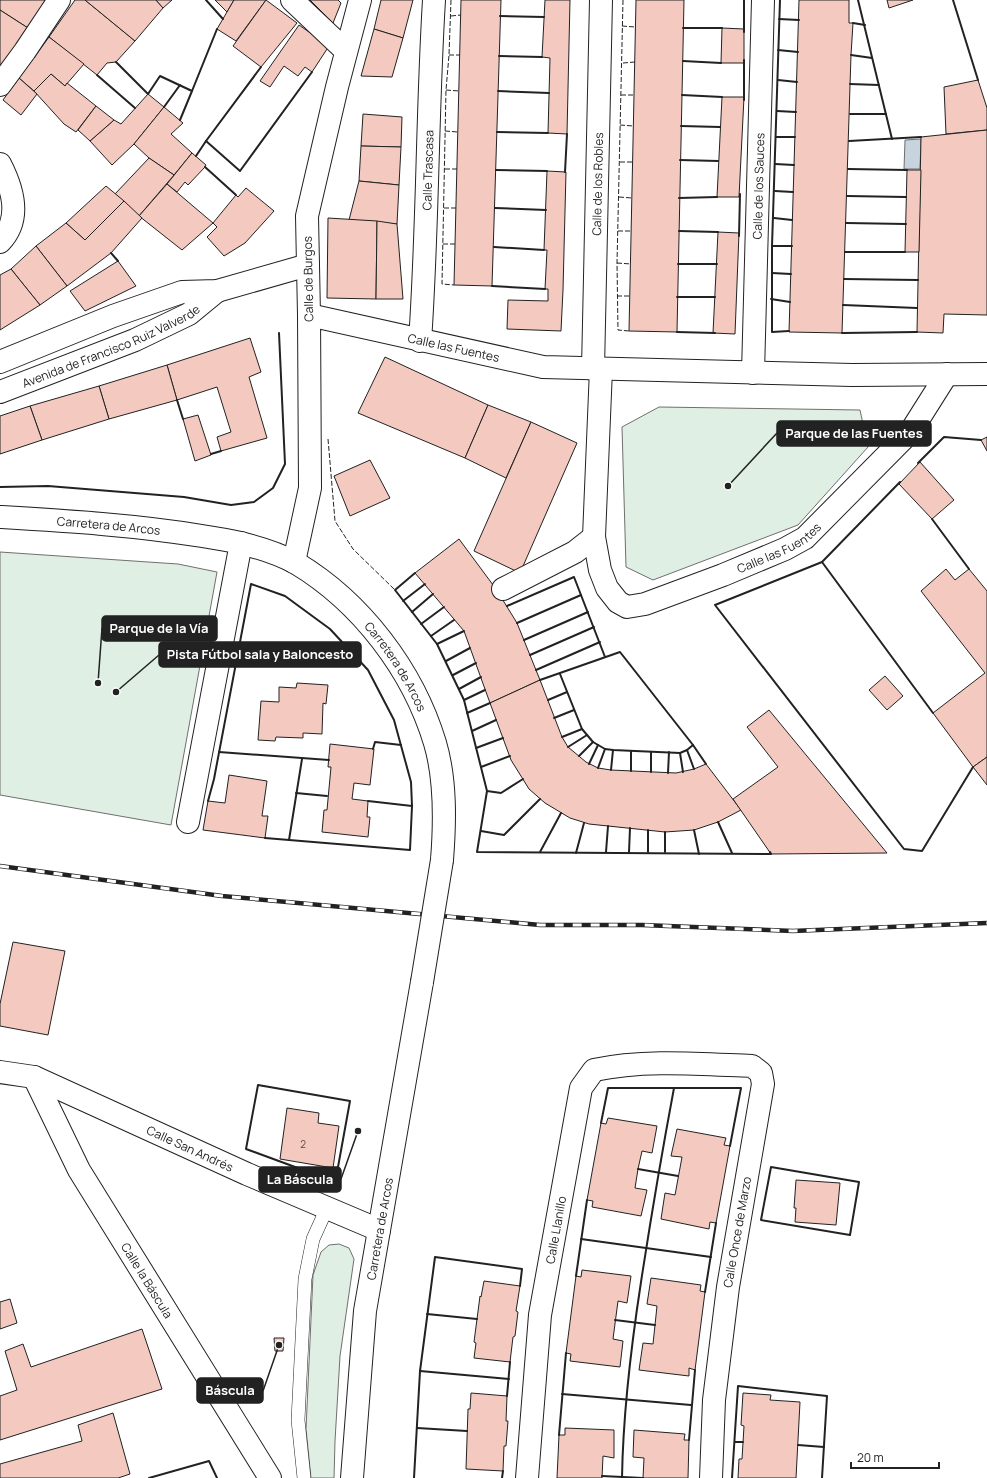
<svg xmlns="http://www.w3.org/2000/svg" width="987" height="1478" font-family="Manrope,sans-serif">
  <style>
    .green { fill: #e0efe3; stroke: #6f6f6f }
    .water { fill: #c7d3dd; stroke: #6f6f6f }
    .building { fill: #f3c9c0; stroke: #222 }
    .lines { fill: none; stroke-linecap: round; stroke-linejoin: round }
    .lane-casing { stroke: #222; stroke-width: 14 }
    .street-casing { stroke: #222; stroke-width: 24 }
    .secondary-casing { stroke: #222; stroke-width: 24 }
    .lane { stroke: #fff; stroke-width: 13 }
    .street { stroke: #fff; stroke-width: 22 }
    .secondary { stroke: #fff; stroke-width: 22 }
    .rail-casing { stroke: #222; stroke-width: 4.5 }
    .rail { stroke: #fff; stroke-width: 3; stroke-dasharray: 9; stroke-linecap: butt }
    .secondary-bridge-casing { stroke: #222; stroke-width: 24; stroke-linecap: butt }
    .secondary-bridge { stroke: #fff; stroke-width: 22 }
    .fence { stroke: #222; stroke-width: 1; stroke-dasharray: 5 2; stroke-linecap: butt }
    .wall { stroke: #222; stroke-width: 2 }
    .labels { text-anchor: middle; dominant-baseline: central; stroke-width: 3; stroke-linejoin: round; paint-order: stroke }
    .number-label { font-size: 10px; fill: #564c4a }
    .street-label { font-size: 12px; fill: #222; stroke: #fff }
    .leader { fill: none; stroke: #222; stroke-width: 1.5 }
    .callout-dot { fill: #222; stroke: #fff; stroke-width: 1.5 }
    .callout { fill: #222; stroke: #222; stroke-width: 1.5 }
    .callout-label { font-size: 13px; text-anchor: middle; font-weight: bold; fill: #fff }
  </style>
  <rect width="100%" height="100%" fill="#fff"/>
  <g class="green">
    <path d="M659,407L860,410L868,447L798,525L653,580L626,567L622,427Z"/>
    <path d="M0,552L178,564L217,572L171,825L0,795Z"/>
    <path d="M339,1244L349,1248L354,1259L340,1356L335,1441L334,1478H311L306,1429L313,1275L321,1252L329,1245Z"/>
  </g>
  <path class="water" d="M921,139L920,169H904L905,140Z"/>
  <g class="building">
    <path d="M0,0H44L45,1L28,28L0,10Z"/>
    <path d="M75,0H85L135,41L116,62L107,63L97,75L49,37Z"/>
    <path d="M85,0H156L163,8L135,41Z"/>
    <path d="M156,0H172L163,8Z"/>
    <path d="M215,0H234L227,12Z"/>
    <path d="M234,0H266L236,41L217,29Z"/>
    <path d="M266,0L297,23L261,67L233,46Z"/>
    <path d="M310,0H338L341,3L333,23Z"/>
    <path d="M381,0H413L403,38L374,29Z"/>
    <path d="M461,0H501L492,286L454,285Z"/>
    <path d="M545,0H570L567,134L548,133L550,58L542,57Z"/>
    <path d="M636,0H684L677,332L629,331Z"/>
    <path d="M799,0H849V23H853L851,55L842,333L789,332Z"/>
    <path d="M887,0H913L889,8Z"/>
    <path d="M0,10L28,28L0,70Z"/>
    <path d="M299,25L329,46L312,72L305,67L298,76L284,66L270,87L260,81Z"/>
    <path d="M722,28L744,29V63H721Z"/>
    <path d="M374,29L403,38L392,77L361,76Z"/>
    <path d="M49,37L84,64L65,86L51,74L34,91L19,78Z"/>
    <path d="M51,74L65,86L67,83L96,106L76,132L64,124L34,91Z"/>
    <path d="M19,78L37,94L21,115L3,100Z"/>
    <path d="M978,80L987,108V130L946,134L944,87Z"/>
    <path d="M148,94L164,107L134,144L112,165L90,141L114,120L121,124Z"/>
    <path d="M722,97H744L739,197H717Z"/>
    <path d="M96,106L114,120L90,141L78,130Z"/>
    <path d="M164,107L183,123L171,134L192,153L174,175L149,158L134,144Z"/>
    <path d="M363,114L402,117L401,147L361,146Z"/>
    <path d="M987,130V315L944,314L943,333L917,332L921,137Z"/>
    <path d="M361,146L401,147L399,185L359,181Z"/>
    <path d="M192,153L206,165L205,167L188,185L185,182L177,192L167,184Z"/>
    <path d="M149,158L174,175L139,216L115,194Z"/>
    <path d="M907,170H921L919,252H905Z"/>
    <path d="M547,171L566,172L563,290L561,331L507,329L508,300L548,301V289H545L547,250H544Z"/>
    <path d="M359,181L399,185L397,224L349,220Z"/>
    <path d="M167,184L213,223L182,250L139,216Z"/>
    <path d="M106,186L124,201L85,240L66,223Z"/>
    <path d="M246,188L274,211L245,243L224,256L207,237L217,227L213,223L236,195L238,197Z"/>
    <path d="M124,201L142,218L111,253L67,286L36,246L66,223L85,240Z"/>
    <path d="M328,218L377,221L376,299L327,298Z"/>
    <path d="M377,221L397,224L403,299H376Z"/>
    <path d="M718,232L739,233L735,334L713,333Z"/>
    <path d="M36,246L67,286L40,305L11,269Z"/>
    <path d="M118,261L136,286L85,311L70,291Z"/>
    <path d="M11,269L40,305L0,330V275Z"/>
    <path d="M250,338L261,372L249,377L267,438L221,451L217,437L231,432L217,387L177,400L167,365Z"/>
    <path d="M385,357L488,405L465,458L358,413Z"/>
    <path d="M167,365L177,400L109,419L99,386Z"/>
    <path d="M99,386L109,419L42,440L30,406Z"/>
    <path d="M488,405L531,422L506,478L465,458Z"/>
    <path d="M30,406L42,440L0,454V416Z"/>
    <path d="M198,415L211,455L195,461L183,419Z"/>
    <path d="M531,422L577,443L520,573L474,551Z"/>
    <path d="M987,437V451L981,440Z"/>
    <path d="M370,460L390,498L350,516L334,476Z"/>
    <path d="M920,462L954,500L932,519L899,484Z"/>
    <path d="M459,539L496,589L517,623L540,680L490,703L464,631L415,573Z"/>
    <path d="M946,569L955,580L969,569L987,591V757L973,767L933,713L985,673L921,591Z"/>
    <path d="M885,676L903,696L887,710L869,690Z"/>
    <path d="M540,680L562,737L568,747L586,762L598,768L611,770L676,773L694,769L706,764L741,810L718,822L694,830L665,832L589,824L570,818L545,803L529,789L511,760L490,703Z"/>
    <path d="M297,683L328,685L326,704L323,703L322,734L303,733V738L276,737L275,741L258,740L261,701L279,702V687L296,688Z"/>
    <path d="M769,710L887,853L771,854L733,799L778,767L747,727Z"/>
    <path d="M330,744L374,749L370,785L354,783L352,799L368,801L367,817H370L368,837L322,832L324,810H327L331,767H328Z"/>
    <path d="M987,757V785L973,767Z"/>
    <path d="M229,775L267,781L262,816H268L265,838L203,830L208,801L225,803Z"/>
    <path d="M13,942L65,951L48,1035L0,1026V1004Z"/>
    <path d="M287,1108L319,1113L318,1123L339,1126L333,1168L280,1159Z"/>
    <path d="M608,1118L657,1126L652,1153L642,1151L638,1169L635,1188L647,1190L641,1216L592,1207L593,1201L587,1200L601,1123L606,1124Z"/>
    <path d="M677,1129L726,1138L724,1145L730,1146L716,1223L710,1222L709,1229L661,1219L665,1193L675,1195L682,1157L671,1156Z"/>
    <path d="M796,1180L840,1183L836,1225L795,1222L796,1208H794Z"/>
    <path d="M582,1270L631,1276L627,1303L618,1301L613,1339L623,1341L620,1367L570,1361L571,1354L566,1353L576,1276L581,1277Z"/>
    <path d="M651,1278L701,1285L700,1291L705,1292L695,1370L689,1368V1376L639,1370L643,1343L653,1344L657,1306L647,1304Z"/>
    <path d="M484,1281L520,1286L516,1311L518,1312L515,1336L513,1337L510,1362L474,1358L476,1343L474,1342L480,1296L481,1297Z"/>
    <path d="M10,1299L17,1323L0,1329V1302Z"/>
    <path d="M142,1329L162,1389L0,1440V1396L17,1390L5,1351L23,1344L31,1367Z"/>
    <path d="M274,1338H284L283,1351H275Z"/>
    <path d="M471,1393L507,1396L506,1421H508L506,1446H504L503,1471L466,1469L468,1409H470Z"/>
    <path d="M743,1393L771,1395L770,1400L800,1402L796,1478H738L739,1459H742L744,1426L741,1425Z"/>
    <path d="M113,1413L130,1474L118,1478H0V1464L82,1441L78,1425Z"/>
    <path d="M565,1428L614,1430V1458L603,1456L602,1478H557L559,1435H565Z"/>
    <path d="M634,1430L685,1434L684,1440H689L688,1478H643L644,1458L633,1457Z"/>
  </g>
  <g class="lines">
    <g class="lane-casing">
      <path id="lane" d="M304,1478L298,1420L305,1279L313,1239L327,1208"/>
    </g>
    <g class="street-casing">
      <g id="street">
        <path d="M292,0L346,51"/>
        <path d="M0,85L25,51L59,0"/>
        <path d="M0,164C13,189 22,219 0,242"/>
        <path d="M309,315L307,216L337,87L360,0"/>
        <path id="s1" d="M420,341C428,227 427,113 434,0"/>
        <path d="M0,362L113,316L182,292L217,291L308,265"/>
        <path id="s2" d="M593,369L601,0"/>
        <path id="s3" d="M601,369L594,537L600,570L607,588L618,602L627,607L645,604L723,575L785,549L805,538L911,431L947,374"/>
        <path id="s4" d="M753,373L763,0"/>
        <path id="s5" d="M0,392L135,340L189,314L217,291"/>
        <path d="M503,589L575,552L594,537"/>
        <path d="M188,822L241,543"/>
        <path id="s6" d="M0,1072L34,1077L247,1174L379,1230"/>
        <path id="s7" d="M34,1077L79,1170L270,1478"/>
        <path id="s8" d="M527,1478L540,1315L581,1088L594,1070C644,1059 701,1064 752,1066L761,1073L763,1084L728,1287L714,1400L711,1478"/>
      </g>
    </g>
    <g class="secondary-casing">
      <g id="secondary">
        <path id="s9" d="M0,517C67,521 135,525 202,536C215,538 228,540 240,543C257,547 281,555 296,563C361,602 413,670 435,743C446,780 445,822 442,860"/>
        <path id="s10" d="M294,562L310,488L309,315L543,367L852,375L987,374"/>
        <path id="s11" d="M352,1478L365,1311L422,982"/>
      </g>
    </g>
    <use href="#lane" class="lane"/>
    <use href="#street" class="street"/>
    <use href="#secondary" class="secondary"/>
    <g class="rail-casing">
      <path id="rail" d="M0,866L222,896L540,925H642L793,931L987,923"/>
    </g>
    <use href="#rail" class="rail"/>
    <g class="secondary-bridge-casing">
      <path id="secondary-bridge" d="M422,982L442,860"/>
    </g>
    <use href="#secondary-bridge" class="secondary-bridge"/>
    <g class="fence">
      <path d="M451,0L449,55L446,90L442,284L454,285"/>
      <path d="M623,0L617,263L618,330L629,331"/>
      <path d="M451,16L461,15"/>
      <path d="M622,26L635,27"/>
      <path d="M449,55H460"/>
      <path d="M623,63L635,62"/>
      <path d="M446,90L459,91"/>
      <path d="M621,95H634"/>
      <path d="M620,125L633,126"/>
      <path d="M445,131L458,132"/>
      <path d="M620,162H633"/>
      <path d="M445,169H457"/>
      <path d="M619,197L632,198"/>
      <path d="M444,208H456"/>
      <path d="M618,231H632"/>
      <path d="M443,244H455"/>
      <path d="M617,263L631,264"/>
      <path d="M617,296H630"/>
      <path d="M328,439L335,521L353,549L395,590"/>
    </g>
    <g class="wall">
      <path d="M206,0L223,19"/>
      <path d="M780,0L772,246V332L789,331"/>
      <path d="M858,0L892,139"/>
      <path d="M953,0L978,80"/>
      <path d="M500,16L544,17"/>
      <path d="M779,19L799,20"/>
      <path d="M853,23L865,25"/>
      <path d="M683,28H722"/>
      <path d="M744,32V0"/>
      <path d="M778,50L798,52"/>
      <path d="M851,55L872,58"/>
      <path d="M499,56L542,57"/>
      <path d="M683,61L721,63"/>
      <path d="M116,62L148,94L160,76L192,91L180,120"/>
      <path d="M97,75L135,108"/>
      <path d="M778,80L797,82"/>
      <path d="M850,84L879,85"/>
      <path d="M192,91L217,29"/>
      <path d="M498,91L549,93"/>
      <path d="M682,95L722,97"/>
      <path d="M744,100V60"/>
      <path d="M164,107L180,85"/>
      <path d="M777,111L796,112"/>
      <path d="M850,114H886"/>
      <path d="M681,126L720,127"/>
      <path d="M497,132L548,133"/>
      <path d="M776,137H795"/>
      <path d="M206,141L261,67"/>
      <path d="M849,141L921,137"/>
      <path d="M196,156L206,141L240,171L312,72"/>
      <path d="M680,160L718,161"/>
      <path d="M775,164L794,165"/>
      <path d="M205,167L236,195"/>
      <path d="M848,169L907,170"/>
      <path d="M496,170L547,171"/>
      <path d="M565,172L567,134"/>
      <path d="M775,191L793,192"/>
      <path d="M847,196L906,197"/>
      <path d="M679,198L717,197"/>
      <path d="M495,208L546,210"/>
      <path d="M774,218L792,220"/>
      <path d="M846,223L906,224"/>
      <path d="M679,231L718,232"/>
      <path d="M739,236L740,194"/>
      <path d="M772,246H792"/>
      <path d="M494,247L544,250"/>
      <path d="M845,252H905"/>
      <path d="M111,253L118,261"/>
      <path d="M678,264H717"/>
      <path d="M772,273L791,274"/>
      <path d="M844,279L918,280"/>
      <path d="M492,286L545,289"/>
      <path d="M677,297H715"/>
      <path d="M771,299L790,302"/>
      <path d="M843,305L917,308"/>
      <path d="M677,332L715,333"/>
      <path d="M842,333L917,332"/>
      <path d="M177,400L183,419"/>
      <path d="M211,454L221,451"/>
      <path d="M918,463L944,437L981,440"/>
      <path d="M900,482L822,562L715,605L904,849L922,851L973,767"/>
      <path d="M0,487L48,486L184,497L231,505L254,502L273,488L285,464L279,333"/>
      <path d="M932,519L969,569"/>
      <path d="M822,562L933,713"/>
      <path d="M415,573L395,590L437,644L464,700L487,791L477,852L771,854L770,852"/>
      <path d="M403,601L425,584"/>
      <path d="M507,606L574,577L605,657"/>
      <path d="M412,612L433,594"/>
      <path d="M517,623L581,595"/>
      <path d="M421,624L444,607"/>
      <path d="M431,636L454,620"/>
      <path d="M524,640L588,612"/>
      <path d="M437,644L464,631"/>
      <path d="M530,655L594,627"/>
      <path d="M446,661L470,648"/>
      <path d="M536,670L600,642"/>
      <path d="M560,674L582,729L593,742L605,749L613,750L680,753L687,750L693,745"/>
      <path d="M453,675L476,663"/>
      <path d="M540,680L620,652L693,745L706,764"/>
      <path d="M459,689L481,677"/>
      <path d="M464,700L485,690"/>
      <path d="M548,700L567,692"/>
      <path d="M467,713L490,703"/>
      <path d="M554,718L574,710"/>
      <path d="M472,731L496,720"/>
      <path d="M562,737L582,729"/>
      <path d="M568,747L587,735"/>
      <path d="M476,748L503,738"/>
      <path d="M373,749L375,742L401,745"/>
      <path d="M687,750L694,769"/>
      <path d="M219,752L329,760"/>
      <path d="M680,753L683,772"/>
      <path d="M579,756L593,742"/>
      <path d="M589,764L598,745"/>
      <path d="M481,767L510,756"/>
      <path d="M598,768L605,749"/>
      <path d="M611,770L613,750"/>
      <path d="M631,771V751"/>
      <path d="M651,772V752"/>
      <path d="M668,773L669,752"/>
      <path d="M487,791L501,793L523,779"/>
      <path d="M296,793L327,796"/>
      <path d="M208,801L214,779L251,584L285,596L330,629L368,670L394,720L411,782L412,806L410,850L265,838"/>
      <path d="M368,801L412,806"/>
      <path d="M718,822L732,853"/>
      <path d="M648,830V852"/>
      <path d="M694,830L699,854"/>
      <path d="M481,831L504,835L540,799"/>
      <path d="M289,840L302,759"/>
      <path d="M540,852L561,813"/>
      <path d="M606,852L608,826"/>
      <path d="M629,852L630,828"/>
      <path d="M665,852V832"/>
      <path d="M576,853L584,823"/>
      <path d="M258,1085L350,1101L338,1167L332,1173L325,1178L246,1149Z"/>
      <path d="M601,1123L608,1088H674"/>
      <path d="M771,1167L859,1182L850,1235L761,1220Z"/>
      <path d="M638,1169L678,1176"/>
      <path d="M581,1239L711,1257"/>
      <path d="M576,1276L587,1200"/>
      <path d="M705,1292L716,1223"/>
      <path d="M427,1314L477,1319"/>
      <path d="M615,1320L655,1325"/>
      <path d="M420,1371L509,1379"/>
      <path d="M562,1394L691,1405"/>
      <path d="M507,1396L510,1362"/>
      <path d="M417,1428L467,1431"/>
      <path d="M559,1435L566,1353"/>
      <path d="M689,1440L695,1370"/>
      <path d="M735,1442H743"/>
      <path d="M798,1445L824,1447"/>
      <path d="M602,1476L643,1478"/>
      <path d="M149,1478L209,1461L217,1478"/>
      <path d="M414,1478L420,1371L435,1257L522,1269L520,1286"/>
      <path d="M502,1478L503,1471"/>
      <path d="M622,1478C623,1412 631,1347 641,1282C651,1217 662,1152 674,1088H741L730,1146"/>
      <path d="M732,1478L738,1386L827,1396L822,1478"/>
    </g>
  </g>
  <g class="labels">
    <g class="number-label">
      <text x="303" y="1144">2</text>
    </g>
    <g class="street-label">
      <text stroke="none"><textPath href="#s1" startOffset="171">Calle Trascasa</textPath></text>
      <text stroke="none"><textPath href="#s2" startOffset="185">Calle de los Robles</textPath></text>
      <text stroke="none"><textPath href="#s4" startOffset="187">Calle de los Sauces</textPath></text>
      <text transform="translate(308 279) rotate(-91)">Calle de Burgos</text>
      <text stroke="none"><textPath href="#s5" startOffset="120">Avenida de Francisco Ruiz Valverde</textPath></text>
      <text stroke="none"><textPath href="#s10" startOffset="397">Calle las Fuentes</textPath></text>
      <text stroke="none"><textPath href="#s9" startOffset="109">Carretera de Arcos</textPath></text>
      <text stroke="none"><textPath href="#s3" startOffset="413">Calle las Fuentes</textPath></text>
      <text stroke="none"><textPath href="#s9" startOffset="447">Carretera de Arcos</textPath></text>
      <text stroke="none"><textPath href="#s6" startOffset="206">Calle San Andrés</textPath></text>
      <text stroke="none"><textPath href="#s11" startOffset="251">Carretera de Arcos</textPath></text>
      <text stroke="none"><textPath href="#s8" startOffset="250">Calle Llanillo</textPath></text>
      <text transform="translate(737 1232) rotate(-80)">Calle Once de Marzo</text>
      <text stroke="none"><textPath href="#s7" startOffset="233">Calle la Báscula</textPath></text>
    </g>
  </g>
  <path class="leader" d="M728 486L777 433M98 683L102 628M116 692L159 655M358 1131L341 1179M279 1345L263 1391"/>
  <g class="callout-dot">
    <circle cx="728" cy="486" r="4"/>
    <circle cx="98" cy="683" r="4"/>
    <circle cx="116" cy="692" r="4"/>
    <circle cx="358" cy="1131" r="4"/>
    <circle cx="279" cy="1345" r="4"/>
  </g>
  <g class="callout">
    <rect x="777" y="421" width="154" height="25" rx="4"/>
    <rect x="102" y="616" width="115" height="25" rx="4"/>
    <rect x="159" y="642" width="202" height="25" rx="4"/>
    <rect x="259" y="1167" width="82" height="25" rx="4"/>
    <rect x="197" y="1378" width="66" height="25" rx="4"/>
  </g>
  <g class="callout-label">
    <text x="854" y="438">Parque de las Fuentes</text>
    <text x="159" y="633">Parque de la Vía</text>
    <text x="260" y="659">Pista Fútbol sala y Baloncesto</text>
    <text x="300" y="1184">La Báscula</text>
    <text x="230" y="1395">Báscula</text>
  </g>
  <path d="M851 1462v6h88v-6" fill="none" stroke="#222222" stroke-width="2"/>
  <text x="857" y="1462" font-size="12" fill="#222222" stroke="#ffffff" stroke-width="3" paint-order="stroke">20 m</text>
</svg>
